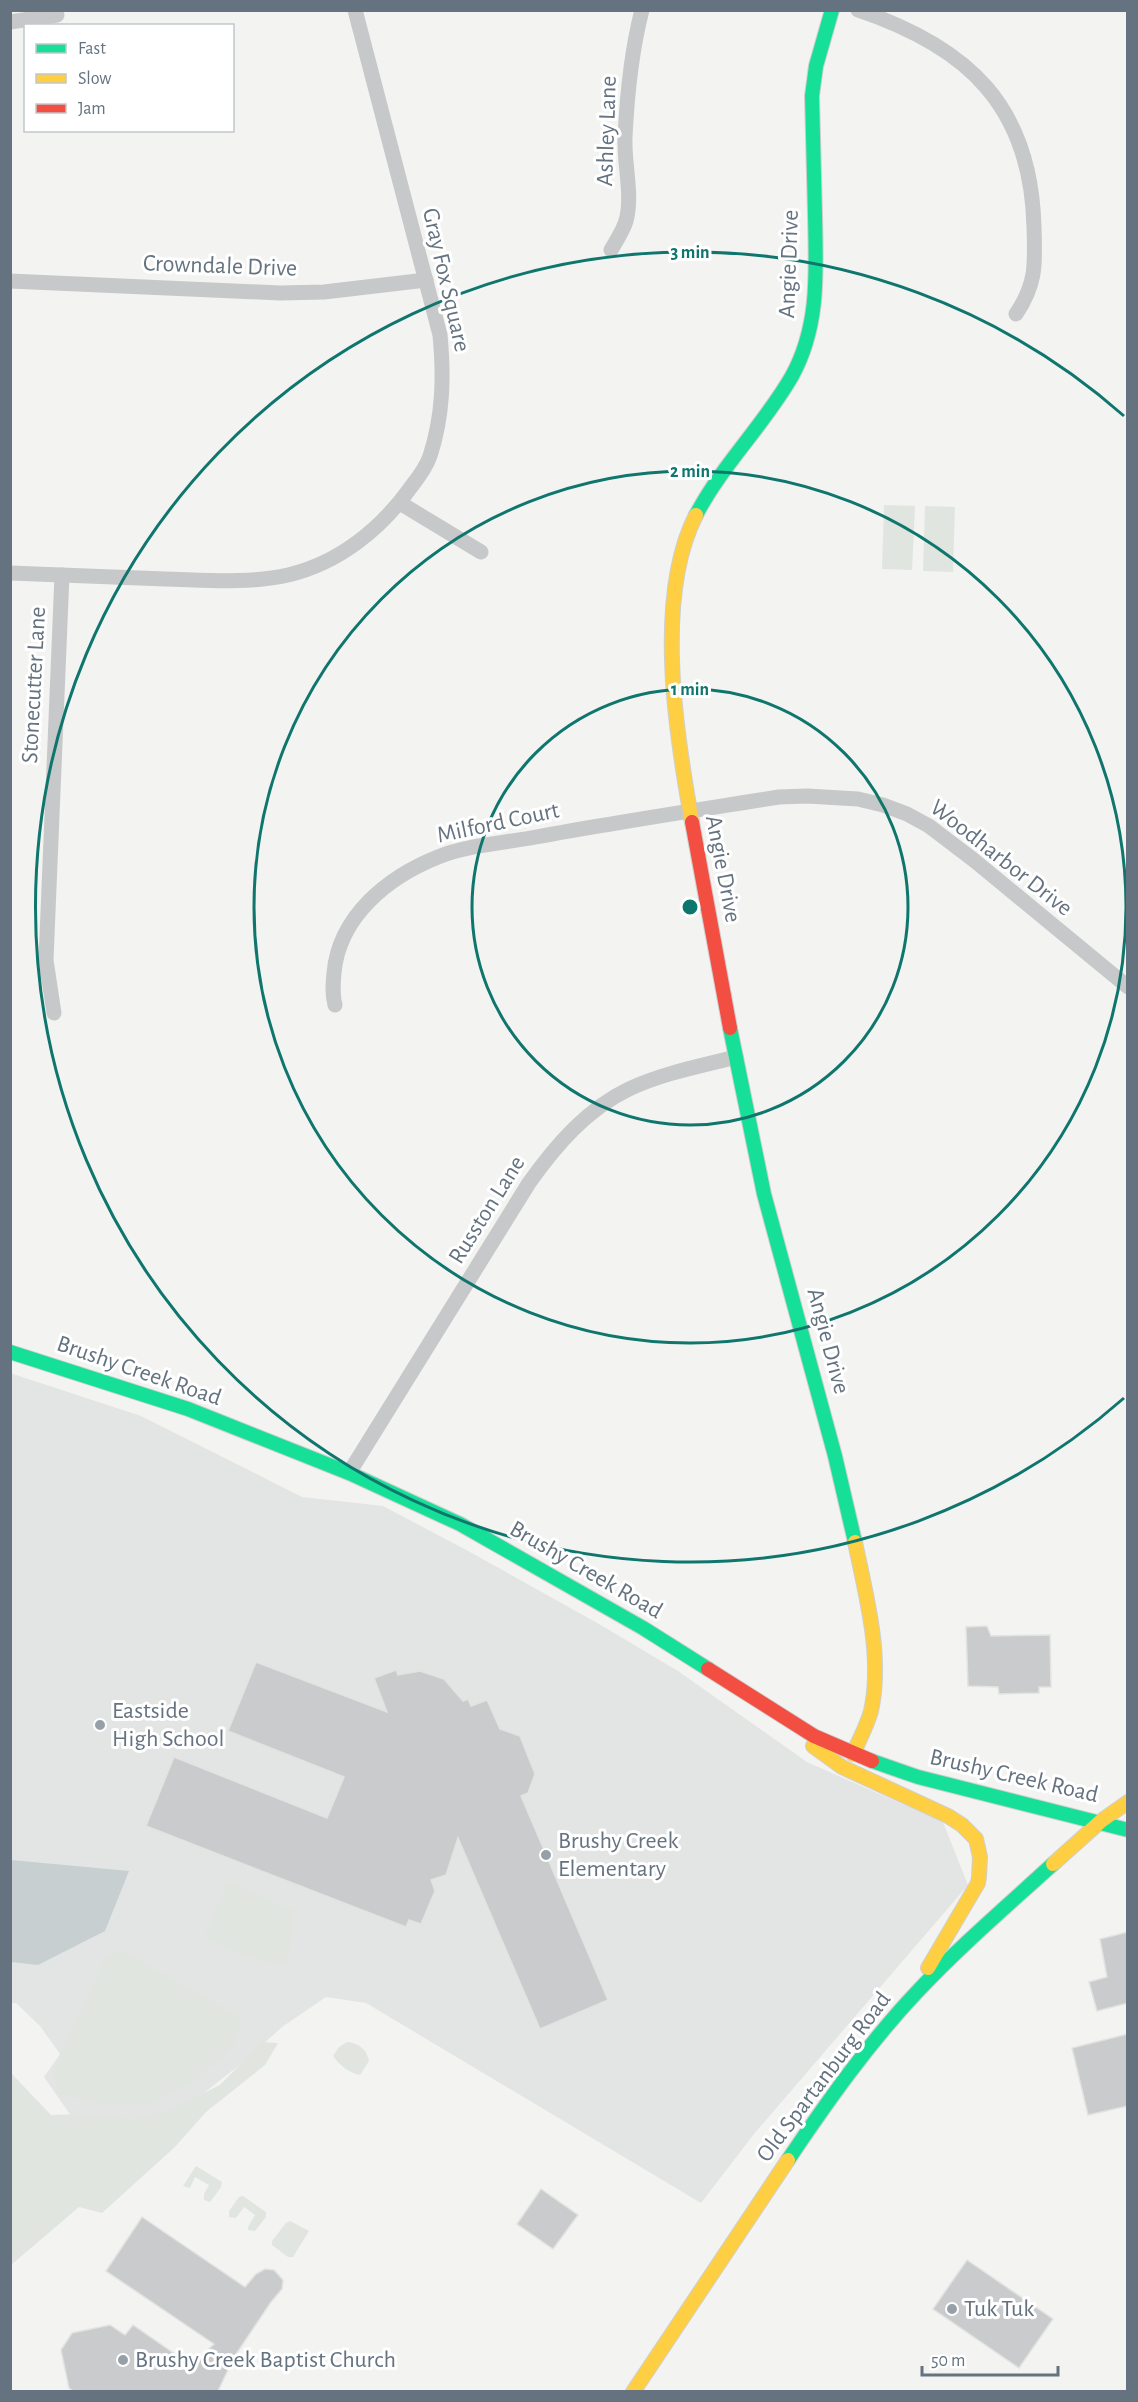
<svg xmlns="http://www.w3.org/2000/svg" width="1138" height="2402" font-family="'Alegreya Sans',sans-serif">
  <style>
    .built { fill: #e3e5e4 }
    .green { fill: #e1e5df }
    .water { fill: #c7cfd1 }
    .building { fill: #cacbcc; stroke: #e2e2e1; stroke-width: 1.5 }
    .lines { fill: none; stroke-linecap: round; stroke-linejoin: round }
    .fast-casing { stroke: #cfcfcf; stroke-width: 16 }
    .slow-casing { stroke: #cfcfcf; stroke-width: 16 }
    .jam-casing { stroke: #cfcfcf; stroke-width: 16 }
    .street { stroke: #c7c8c9; stroke-width: 15 }
    .fast { stroke: #16e098; stroke-width: 14 }
    .slow { stroke: #ffcf43; stroke-width: 14 }
    .jam { stroke: #f24e42; stroke-width: 14 }
    .ring { fill: none; stroke: #0f766e; stroke-width: 3 }
    .poi-dot { fill: #97a0a8; stroke: #fff; stroke-width: 2 }
    .labels { text-anchor: middle; dominant-baseline: central; stroke-width: 6; stroke-linejoin: round; paint-order: stroke }
    .street-label { font-size: 24px; fill: #657380; stroke: #fff }
    .poi-label { font-size: 24px; fill: #657380; stroke: #fff; text-anchor: start }
    .centre { fill: #0f766e; stroke: #fff; stroke-width: 3 }
    .ring-label { font-size: 18px; text-anchor: middle; font-weight: bold; fill: #0f766e; stroke: #fff; stroke-width: 6; stroke-linejoin: round; paint-order: stroke }
  </style>
  <rect width="100%" height="100%" fill="#f3f3f1"/>
  <path class="built" d="M10,1373L141,1416L302,1497L383,1506L470,1552L599,1624L678,1671L807,1762L943,1822L968,1885L754,2134L701,2203L366,2003L326,1997L282,2027L242,2063L172,2118L76,2123L44,2077L60,2054L40,2026L16,2003H11Z"/>
  <g class="green">
    <path d="M884,505L915,506L912,570L882,569Z"/>
    <path d="M925,506L955,507L953,572L923,571Z"/>
    <path d="M228,1881L294,1911L288,1964L262,1962L203,1939Z"/>
    <path d="M123,1951L242,2018L233,2047L198,2079L148,2103L104,2104L59,2094L53,2071L106,1955Z"/>
    <path d="M262,2042L278,2043L265,2065L206,2112L175,2147L102,2213L79,2207L11,2265V2073L51,2115L82,2114L130,2119L169,2110L220,2085Z"/>
    <path d="M347,2042C358,2043 367,2049 369,2061L360,2075C351,2074 338,2064 333,2056L339,2047Z"/>
    <path d="M196,2166L222,2182L221,2187L210,2202L204,2200V2194L209,2185L195,2177L190,2188L183,2186Z"/>
    <path d="M243,2196L266,2212V2217L255,2231L248,2230V2227L255,2215L244,2207L236,2218L229,2217V2211L239,2197Z"/>
    <path d="M290,2221L309,2231L293,2257H288L272,2245V2241L286,2223Z"/>
  </g>
  <path class="water" d="M11,1860L129,1871L105,1931L38,1965L11,1962Z"/>
  <g class="building">
    <path d="M987,1626L991,1636L1050,1635L1051,1687H1039V1693L999,1694L998,1687L968,1686L966,1627Z"/>
    <path d="M256,1662L387,1712L374,1678L396,1670L398,1675L420,1671L444,1679L463,1701L468,1699L471,1706L487,1700L500,1729L520,1736L535,1774L528,1793L521,1796L608,2000L540,2029L458,1838L446,1875L431,1880L435,1891L421,1924L409,1920L406,1927L146,1826L174,1757L327,1818L344,1777L228,1731Z"/>
    <path d="M1128,1932V2003L1097,2011L1089,1982L1107,1977L1100,1939Z"/>
    <path d="M1128,2034V2106L1088,2115L1072,2048Z"/>
    <path d="M541,2189L578,2215L553,2249L517,2224Z"/>
    <path d="M142,2217L245,2287L256,2274L265,2269L274,2270L283,2280L282,2289L271,2302L234,2357L218,2391H73L69,2388L61,2350L72,2333L110,2325L125,2335L133,2325L191,2365L214,2344L106,2271Z"/>
    <path d="M967,2260L1053,2319L1019,2368L933,2309Z"/>
  </g>
  <g class="lines">
    <g class="fast-casing">
      <g id="fast">
        <path d="M696,515C722,465 764,425 792,376C820,325 816,271 815,215C814,175 813,136 812,96L816,66L832,10"/>
        <path d="M730,1028L764,1194L835,1456L855,1542"/>
        <path d="M10,1352L188,1409L349,1473L460,1524L643,1628L708,1669"/>
        <path d="M872,1761L918,1777L1128,1830"/>
        <path d="M788,2160C827,2102 868,2044 916,1993C959,1947 1007,1906 1053,1864"/>
      </g>
    </g>
    <g class="slow-casing">
      <g id="slow">
        <path d="M692,822C676,735 654,597 696,515"/>
        <path d="M813,1746L842,1767L948,1816L962,1825L976,1839L980,1857L979,1877L978,1883L928,1968"/>
        <path d="M853,1754C859,1740 867,1726 871,1711C883,1656 866,1596 855,1542"/>
        <path d="M1053,1864L1101,1821L1128,1802"/>
        <path d="M633,2392L788,2160"/>
      </g>
    </g>
    <g class="jam-casing">
      <g id="jam">
        <path d="M692,822L730,1028"/>
        <path d="M708,1669L814,1736L872,1761"/>
      </g>
    </g>
    <g class="street">
      <path d="M858,10C968,47 1031,106 1034,227C1035,263 1037,283 1016,314"/>
      <path d="M10,22L57,15"/>
      <path d="M611,250C616,241 623,231 626,221C633,195 624,165 625,138C627,95 631,52 642,10"/>
      <path d="M10,281L280,293L324,292L426,280"/>
      <path d="M400,503L481,552"/>
      <path d="M10,573C62,575 114,577 165,579C205,580 249,584 288,575C339,563 381,529 411,487C418,478 426,468 430,456C443,416 444,377 440,335L355,10"/>
      <path d="M335,1005C332,994 333,984 334,973C339,916 388,877 438,857C468,845 504,843 536,837C617,822 698,810 779,797L807,796L858,799L883,805L907,814L929,826L975,861L1128,987"/>
      <path d="M54,1013L46,960L62,575"/>
      <path d="M349,1473L529,1183C556,1145 587,1109 629,1089C663,1073 701,1066 736,1057"/>
    </g>
    <use href="#fast" class="fast"/>
    <use href="#slow" class="slow"/>
    <use href="#jam" class="jam"/>
  </g>
  <g class="ring">
    <circle cx="690" cy="907" r="218"/>
    <circle cx="690" cy="907" r="436"/>
    <path d="M1124 1398A655 655 0 1 1 1124 416"/>
  </g>
  <g class="poi-dot">
    <circle cx="100" cy="1725" r="6"/>
    <circle cx="546" cy="1855" r="6"/>
    <circle cx="952" cy="2309" r="6"/>
    <circle cx="123" cy="2360" r="6"/>
  </g>
  <g class="labels">
    <g class="street-label">
      <text transform="translate(607 131) rotate(-88)">Ashley Lane</text>
      <text transform="translate(789 264) rotate(-88)">Angie Drive</text>
      <text transform="translate(220 266) rotate(2)">Crowndale Drive</text>
      <text transform="translate(446 280) rotate(77)">Gray Fox Square</text>
      <text transform="translate(34 685) rotate(-87)">Stonecutter Lane</text>
      <text transform="translate(498 823) rotate(-12)">Milford Court</text>
      <text transform="translate(1001 858) rotate(38)">Woodharbor Drive</text>
      <text transform="translate(723 869) rotate(79)">Angie Drive</text>
      <text transform="translate(487 1210) rotate(-58)">Russton Lane</text>
      <text transform="translate(828 1341) rotate(75)">Angie Drive</text>
      <text transform="translate(139 1371) rotate(19)">Brushy Creek Road</text>
      <text transform="translate(586 1570) rotate(30)">Brushy Creek Road</text>
      <text transform="translate(1014 1776) rotate(13)">Brushy Creek Road</text>
      <text transform="translate(824 2077) rotate(-53)">Old Spartanburg Road</text>
    </g>
    <g class="poi-label">
      <text x="112" y="1711">Eastside<tspan x="112" dy="28">High School</tspan></text>
      <text x="558" y="1841">Brushy Creek<tspan x="558" dy="28">Elementary</tspan></text>
      <text x="964" y="2309">Tuk Tuk</text>
      <text x="135" y="2360">Brushy Creek Baptist Church</text>
    </g>
  </g>
  <circle cx="690" cy="907" r="9" class="centre"/>
  <g class="ring-label">
    <text x="690" y="258">3 min</text>
    <text x="690" y="477">2 min</text>
    <text x="690" y="695">1 min</text>
  </g>
  <rect width="1138" height="2402" fill="none" stroke="#657380" stroke-width="24"/>
  <rect x="24" y="24" width="210" height="108" fill="#ffffff" stroke="#c1c7cc" stroke-width="1.5"/>
  <rect x="36" y="44" width="30" height="9" fill="#16e098" stroke="#c1c7cc" stroke-width="1.5"/>
  <text x="78" y="54" font-size="18" fill="#657380">Fast</text>
  <rect x="36" y="74" width="30" height="9" fill="#ffcf43" stroke="#c1c7cc" stroke-width="1.5"/>
  <text x="78" y="84" font-size="18" fill="#657380">Slow</text>
  <rect x="36" y="104" width="30" height="9" fill="#f24e42" stroke="#c1c7cc" stroke-width="1.5"/>
  <text x="78" y="114" font-size="18" fill="#657380">Jam</text>
  <path d="M922 2366v9h136v-9" fill="none" stroke="#657380" stroke-width="3"/>
  <text x="931" y="2366" font-size="18" fill="#657380" stroke="#ffffff" stroke-width="4.5" paint-order="stroke">50 m</text>
</svg>
